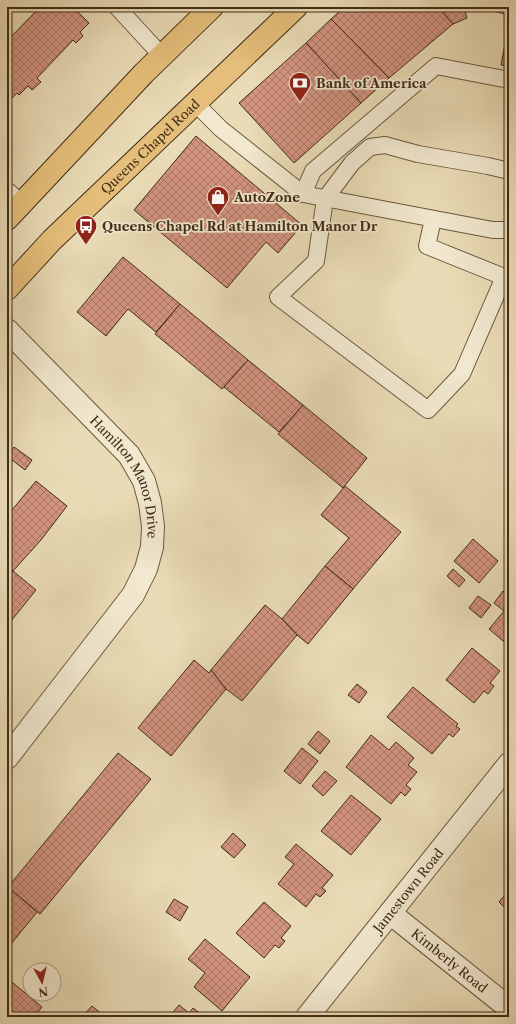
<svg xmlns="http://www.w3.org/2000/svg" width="516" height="1024" font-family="'Libre Caslon Text',serif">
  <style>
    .building { fill: url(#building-cross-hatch); stroke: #412c17 }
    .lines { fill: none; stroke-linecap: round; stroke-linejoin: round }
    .service-casing { stroke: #6b583e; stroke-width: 18 }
    .minor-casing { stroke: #6b583e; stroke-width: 24 }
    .primary-casing { stroke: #412c17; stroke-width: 24 }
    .service { stroke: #f1e8cf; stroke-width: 16 }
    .minor { stroke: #f1e8cf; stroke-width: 22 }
    .primary { stroke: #e4be7a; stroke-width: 22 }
    .labels { text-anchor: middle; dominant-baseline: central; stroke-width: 3.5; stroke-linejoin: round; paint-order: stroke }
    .poi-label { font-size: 13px; font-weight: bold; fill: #412c17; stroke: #f1e8cf; text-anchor: start }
    .street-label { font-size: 13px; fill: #412c17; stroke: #f1e8cf }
  </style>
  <defs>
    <pattern id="building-cross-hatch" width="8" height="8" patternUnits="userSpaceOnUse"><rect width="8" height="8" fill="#d2937f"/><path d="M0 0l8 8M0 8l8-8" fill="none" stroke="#ac7867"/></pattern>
  </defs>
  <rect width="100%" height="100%" fill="#e9dbb5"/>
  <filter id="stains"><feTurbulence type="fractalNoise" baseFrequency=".005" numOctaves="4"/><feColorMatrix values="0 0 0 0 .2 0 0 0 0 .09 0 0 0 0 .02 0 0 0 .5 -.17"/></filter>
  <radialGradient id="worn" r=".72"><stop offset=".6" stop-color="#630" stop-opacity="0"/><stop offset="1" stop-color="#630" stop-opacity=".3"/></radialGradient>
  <g class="building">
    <path d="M40,7H73L89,23L80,32L83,36L76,43L73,40L37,78L41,82L32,90L28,86L19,95L17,93L10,100L7,96V41Z"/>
    <path d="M345,7H438L453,24L389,78L331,19Z"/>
    <path d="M438,7H464L467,18L453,24Z"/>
    <path d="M489,7H509V15L489,10Z"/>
    <path d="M331,19L389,78L361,103L306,43Z"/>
    <path d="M509,23V66L501,65Z"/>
    <path d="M306,43L361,103L294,163L239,103Z"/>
    <path d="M196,136L302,225L278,253L266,242L227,288L134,210Z"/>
    <path d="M123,257L180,304L156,332L128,309L106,336L77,312Z"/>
    <path d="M180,304L248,360L222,389L155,334Z"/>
    <path d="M248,360L303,405L279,432L224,387Z"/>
    <path d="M303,405L367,458L343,488L278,434Z"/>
    <path d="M14,447L32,460L25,470L7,456Z"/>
    <path d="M36,481L67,506L41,540L13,571L7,568V516Z"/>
    <path d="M345,486L401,532L353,589L325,566L349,538L321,515Z"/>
    <path d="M473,539L498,561L479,583L454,561Z"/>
    <path d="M325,566L353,589L308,644L297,635L282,619Z"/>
    <path d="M7,568L13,571L36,590L7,626Z"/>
    <path d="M453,569L465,580L459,587L447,576Z"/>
    <path d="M503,591L509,596V646L489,629L504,611L494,603Z"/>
    <path d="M478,596L491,605L481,618L469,608Z"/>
    <path d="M265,605L282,619L297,635L242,701L226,689L211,670Z"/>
    <path d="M472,648L500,671L490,683L494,686L488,694L484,691L474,703L446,680Z"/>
    <path d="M194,660L209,673L211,670L226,689L171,756L138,728Z"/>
    <path d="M357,684L367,692L359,703L348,695Z"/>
    <path d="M413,687L458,724L456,726L460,729L453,737L449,734L432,754L387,717Z"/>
    <path d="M318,731L330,741L320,754L308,744Z"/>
    <path d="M371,735L389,750L396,742L414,758L408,765L417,772L406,785L411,789L405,796L401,792L391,804L346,767Z"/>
    <path d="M302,748L318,761L300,784L284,771Z"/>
    <path d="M118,753L151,779L40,914L8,887Z"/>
    <path d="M325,771L337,781L323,796L312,786Z"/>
    <path d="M351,795L381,819L351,855L321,831Z"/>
    <path d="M233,833L246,845L234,858L221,847Z"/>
    <path d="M296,844L333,875L322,888L326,891L320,897L316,894L306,907L278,884L294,864L285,857Z"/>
    <path d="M8,887L37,912L7,949V889Z"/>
    <path d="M509,890V912L499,902Z"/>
    <path d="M174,899L188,907L180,921L166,912Z"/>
    <path d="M264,902L291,926L281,938L285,941L279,948L275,945L264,958L236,933Z"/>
    <path d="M205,939L250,977L222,1011L194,987L205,973L188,959Z"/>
    <path d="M7,978L42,1007L34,1017H7Z"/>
    <path d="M179,1005L189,1013L193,1008L201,1014L199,1017H169Z"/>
    <path d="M92,1006L103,1015L101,1017H82Z"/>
  </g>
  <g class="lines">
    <g class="service-casing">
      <g id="service">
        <path d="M117,7L162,56"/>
        <path d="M195,103L221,129L303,194L493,230H509"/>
        <path d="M303,194L313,171L436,66L509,80"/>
        <path d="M433,219L427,246L504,277L462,374L428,410L278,297L316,261L325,199L352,163L370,147L385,145L418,154L488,166L509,171"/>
      </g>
    </g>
    <g class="minor-casing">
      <g id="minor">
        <path d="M7,194L19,206"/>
        <path id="s1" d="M7,330L129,455L144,481L150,503L153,526L152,547L146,569L133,595L7,758"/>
        <path id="s2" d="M390,913L509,1008"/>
        <path id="s3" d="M307,1017L509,764"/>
      </g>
    </g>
    <g class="primary-casing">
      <g id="primary">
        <path d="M7,219L144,73L212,7"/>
        <path id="s4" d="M7,289L52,240L296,7"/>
      </g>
    </g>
    <use href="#service" class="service"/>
    <use href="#minor" class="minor"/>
    <use href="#primary" class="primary"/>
  </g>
  <defs>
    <g id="bank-pin" transform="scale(1.15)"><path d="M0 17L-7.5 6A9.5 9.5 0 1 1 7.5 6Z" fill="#8f2418" stroke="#f1e8cf"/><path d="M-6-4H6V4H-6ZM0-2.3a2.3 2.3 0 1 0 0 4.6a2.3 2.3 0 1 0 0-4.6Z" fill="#fff"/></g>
    <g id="shop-pin" transform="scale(1.15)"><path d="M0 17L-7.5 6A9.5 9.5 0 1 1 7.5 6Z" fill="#8f2418" stroke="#f1e8cf"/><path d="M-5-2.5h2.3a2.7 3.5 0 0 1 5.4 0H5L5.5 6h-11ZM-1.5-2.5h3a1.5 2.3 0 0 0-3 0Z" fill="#fff"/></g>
    <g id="bus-pin" transform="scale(1.15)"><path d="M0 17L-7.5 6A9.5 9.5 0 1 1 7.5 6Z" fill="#8f2418" stroke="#f1e8cf"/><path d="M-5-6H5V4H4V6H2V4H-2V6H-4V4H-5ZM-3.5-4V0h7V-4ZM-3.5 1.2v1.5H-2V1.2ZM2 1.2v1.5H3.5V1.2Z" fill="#fff"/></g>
  </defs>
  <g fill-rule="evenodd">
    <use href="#bank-pin" x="300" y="83"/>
    <use href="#shop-pin" x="218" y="197"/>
    <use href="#bus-pin" x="86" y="226"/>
  </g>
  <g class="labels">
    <g class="poi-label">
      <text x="316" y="83">Bank of America</text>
      <text x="234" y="197">AutoZone</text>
      <text x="102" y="226">Queens Chapel Rd at Hamilton Manor Dr</text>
    </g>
    <g class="street-label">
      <text stroke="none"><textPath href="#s4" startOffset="202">Queens Chapel Road</textPath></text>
      <text stroke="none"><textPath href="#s1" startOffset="193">Hamilton Manor Drive</textPath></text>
      <text stroke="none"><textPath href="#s3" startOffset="162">Jamestown Road</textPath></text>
      <text stroke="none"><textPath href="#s2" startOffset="76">Kimberly Road</textPath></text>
    </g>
  </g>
  <rect width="516" height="1024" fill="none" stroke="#e9dbb5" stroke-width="24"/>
  <rect x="8" y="8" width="500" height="1008" fill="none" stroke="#412c17" stroke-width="2"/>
  <rect x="12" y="12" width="492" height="1000" fill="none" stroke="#412c17"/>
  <g transform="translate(42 982) rotate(172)"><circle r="19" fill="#f1e8cf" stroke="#ab9d85"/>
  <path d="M0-3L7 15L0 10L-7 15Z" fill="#8f2418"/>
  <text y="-6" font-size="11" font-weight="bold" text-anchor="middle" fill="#412c17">N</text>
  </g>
  <rect width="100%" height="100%" filter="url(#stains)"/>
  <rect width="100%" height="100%" fill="url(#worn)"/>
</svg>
